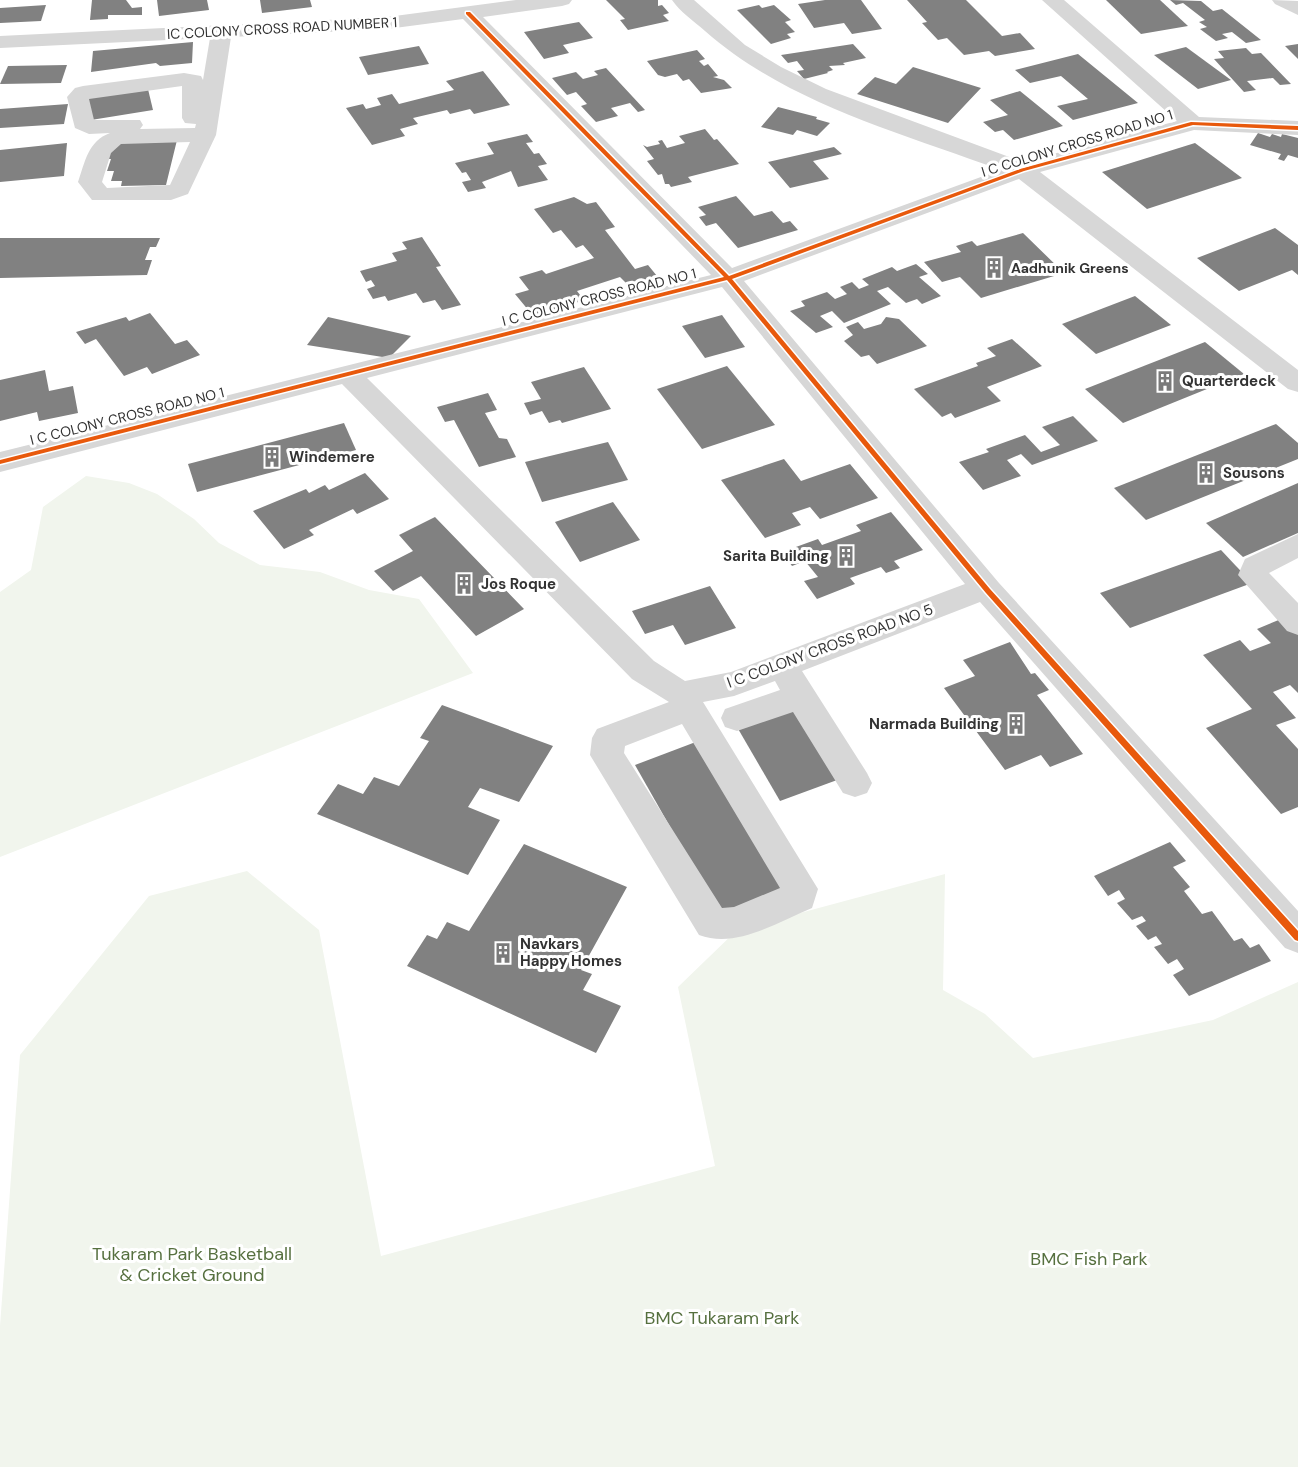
<svg xmlns="http://www.w3.org/2000/svg" width="1298" height="1467" font-family="'DM Sans',sans-serif">
  <style>
    .green { fill: #f1f5ed }
    .building { fill: #818181 }
    .lines { fill: none; stroke-linecap: round; stroke-linejoin: round }
    .minor { fill: #d7d7d7; fill-rule: evenodd }
    .cycleway-casing { stroke: #fff; stroke-width: 3 }
    .cycleway { fill: #e8590c; fill-rule: evenodd }
    .labels { text-anchor: middle; dominant-baseline: central; stroke-width: 6; stroke-linejoin: round; paint-order: stroke }
    .far-street-label { font-size: 14px; fill: #333; stroke: #fff }
    .far-poi-label { font-size: 14px; font-weight: bold; fill: #333; stroke: #fff; text-anchor: start }
    .poi-label { font-size: 15px; font-weight: bold; fill: #333; stroke: #fff; text-anchor: start }
    .street-label { font-size: 15px; fill: #333; stroke: #fff }
    .near-park-label { font-size: 18px; fill: #56703f; stroke: #fff }
  </style>
  <rect width="100%" height="100%" fill="#fff"/>
  <g class="green">
    <path d="M86,476L129,483L157,494L194,519L219,543L260,565L320,572L369,590L419,599L473,673L0,857V592L31,570L43,507Z"/>
    <path d="M247,871L319,930L381,1256L715,1166L678,987L737,930L945,874L943,990L985,1014L1033,1058L1213,1020L1298,982V1467H0V1326L20,1055L149,896Z"/>
  </g>
  <g class="building">
    <path d="M92,0H126L132,8L142,7V15H108V19L90,20Z"/>
    <path d="M157,0H207L209,10L159,16Z"/>
    <path d="M260,0H310L312,7L262,13Z"/>
    <path d="M606,0H658V6L662,5L669,13L663,15L669,21L628,30L620,20L625,19Z"/>
    <path d="M825,0H861L882,29L852,34L844,23L814,28L798,4Z"/>
    <path d="M907,0H966L1002,36L1020,33L1035,49L995,56L989,51L964,55L947,38L938,40L922,23L927,22Z"/>
    <path d="M1106,0H1160L1188,26L1141,34Z"/>
    <path d="M1170,0L1201,1L1213,11L1222,9L1261,40L1246,43L1232,32L1222,34L1228,38L1216,41L1200,29L1207,27L1199,22L1205,20L1183,3L1176,5Z"/>
    <path d="M46,5L41,21L0,23V8Z"/>
    <path d="M759,5L762,8L774,5L791,20L785,22L795,32L787,34L791,38L771,44L737,10Z"/>
    <path d="M579,22L593,38L563,45L569,53L544,59L524,32Z"/>
    <path d="M193,42L192,63L160,66L156,63L91,72L93,51Z"/>
    <path d="M853,44L866,58L843,63L845,65L829,66L833,70L827,72L828,73L804,79L797,71L804,70L797,61L788,63L781,55Z"/>
    <path d="M1298,44V59L1285,46Z"/>
    <path d="M419,46L429,64L368,75L359,57Z"/>
    <path d="M1186,47L1231,80L1198,89L1154,55Z"/>
    <path d="M1246,48L1252,54L1261,53L1291,84L1280,85L1273,78L1247,81L1256,90L1244,92L1214,59L1224,58L1218,51Z"/>
    <path d="M697,50L705,59L699,61L704,66L708,64L718,76L713,77L724,80L732,88L701,93L689,79L683,81L677,74L665,77L658,75L647,61Z"/>
    <path d="M1078,54L1138,103L1073,120L1057,106L1088,99L1061,76L1030,83L1015,70Z"/>
    <path d="M67,65L61,83L0,84L8,66Z"/>
    <path d="M913,67L981,88L948,123L857,94L875,77L896,84Z"/>
    <path d="M606,68L645,110L638,112L630,103L611,108L618,116L596,122L581,106L587,104L576,92L567,95L552,78L576,72L583,79L598,75L594,71Z"/>
    <path d="M483,71L510,105L474,114L470,109L450,114L447,110L413,118L418,124L400,129L405,136L372,145L346,108L363,104L366,109L381,105L377,98L392,94L399,104L454,90L446,81Z"/>
    <path d="M147,85L153,110L91,120L86,95Z"/>
    <path d="M1020,91L1063,126L1014,140L1003,130L995,132L983,122L1008,115L990,100Z"/>
    <path d="M68,104L64,124L0,128V109Z"/>
    <path d="M778,107L817,117L816,119L830,123L817,136L797,130L793,135L761,127Z"/>
    <path d="M705,129L714,140L717,139L739,164L688,177L692,182L671,187L669,184H665L662,174L658,175L647,161L654,159L643,145L647,147L660,144L658,141L662,140L667,148L685,143L679,136Z"/>
    <path d="M1258,133L1270,137L1272,134L1281,137L1282,134L1298,138V158L1288,155L1284,161L1278,159L1281,154L1250,145Z"/>
    <path d="M527,134L533,142L526,143L534,154L539,153L547,164L538,166L548,180L518,187L511,171L482,182L486,188L468,192L462,182L471,180L466,172L462,173L455,163L494,154L487,143Z"/>
    <path d="M178,136L166,185L121,186L122,181H111L114,171H107L111,159H105L110,144Z"/>
    <path d="M67,143L64,176L0,182V150Z"/>
    <path d="M1195,143L1242,178L1147,209L1102,172Z"/>
    <path d="M834,147L842,154L813,161L829,179L790,188L768,162Z"/>
    <path d="M736,196L754,216L772,211L783,223L790,221L798,230L738,248L716,223L706,226L699,217L706,215L698,207Z"/>
    <path d="M574,197L587,204L596,202L615,227L605,230L635,269L648,265L657,276L628,285L620,277L577,291L584,300L534,317L515,294L529,290L519,277L542,270L546,274L594,258L583,245L576,248L561,230L553,233L534,209Z"/>
    <path d="M1275,228L1298,245V275L1292,270L1239,291L1197,258Z"/>
    <path d="M1023,233L1064,273L981,298L960,277L942,282L924,262L961,252L956,246L972,241L977,246Z"/>
    <path d="M422,237L441,266L436,267L461,305L442,310L435,300L423,303L416,293L388,301L385,296L373,299L367,289L375,286L371,280L366,282L360,271L397,261L392,253L407,249L402,242Z"/>
    <path d="M0,238H160L156,247H150L145,260H152L147,275L0,278Z"/>
    <path d="M916,264L928,274L919,277L941,296L922,304L917,299L906,303L888,287L877,291L891,304L844,323L832,311L820,316L833,327L816,333L790,311L805,306L801,301L827,292L835,299L847,294L840,287L852,282L859,289L869,285L862,279L892,267L897,271Z"/>
    <path d="M1135,296L1171,325L1096,354L1062,324Z"/>
    <path d="M150,313L175,344L187,340L200,355L152,374L147,367L124,376L96,339L85,344L76,332L126,317L129,321Z"/>
    <path d="M722,315L745,347L705,358L682,326Z"/>
    <path d="M328,317L411,336L389,358L307,345Z"/>
    <path d="M886,317L899,319L927,346L877,364L869,355L861,357L844,341L853,335L846,327L858,322L864,329L881,324Z"/>
    <path d="M1012,339L1042,366L987,387L1001,401L955,418L951,413L942,417L914,389L978,366L976,363L996,356L987,348Z"/>
    <path d="M1205,342L1244,374L1123,423L1085,389Z"/>
    <path d="M727,366L775,425L702,449L657,389Z"/>
    <path d="M584,367L611,409L562,423L560,420L549,423L542,411L530,415L524,403L541,399L531,382Z"/>
    <path d="M45,370L49,391L73,386L78,413L39,421L37,412L0,421V380Z"/>
    <path d="M488,393L497,410L485,413L499,438L507,439L516,457L479,467L454,420L445,422L437,407Z"/>
    <path d="M1073,416L1098,441L1032,465L1021,454L1007,460L1021,476L983,490L959,462L989,452L986,449L1025,435L1041,452L1060,445L1042,427Z"/>
    <path d="M344,423L356,450L197,492L188,464Z"/>
    <path d="M1276,424L1298,443V459L1146,520L1114,488Z"/>
    <path d="M608,442L628,480L542,502L525,462Z"/>
    <path d="M784,459L801,481L850,464L878,498L820,519L810,507L792,513L801,525L765,538L721,480Z"/>
    <path d="M365,473L389,499L357,514L353,509L309,530L314,535L284,549L253,511L306,489L309,493L325,485L329,490Z"/>
    <path d="M1298,483V533L1243,557L1206,523Z"/>
    <path d="M613,502L640,540L580,562L555,522Z"/>
    <path d="M891,512L923,550L894,561L900,568L886,573L881,567L850,578L855,584L817,599L804,581L818,577L805,561L792,566L782,552L818,539L822,545L861,531L856,525Z"/>
    <path d="M435,517L524,609L476,636L421,576L393,591L374,571L413,551L399,535Z"/>
    <path d="M1221,550L1252,583L1130,628L1100,593Z"/>
    <path d="M710,586L736,628L685,645L673,625L645,634L632,611Z"/>
    <path d="M1286,617L1298,629V693L1290,685L1273,692L1296,718L1276,725L1298,749V807L1281,814L1206,728L1252,709L1203,655L1240,640L1250,651L1271,643L1257,629Z"/>
    <path d="M1010,642L1031,674L1035,673L1049,690L1037,695L1083,754L1050,767L1041,755L1005,770L944,688L975,676L963,660Z"/>
    <path d="M442,705L553,746L519,802L480,788L468,807L500,820L468,875L317,814L338,784L363,794L374,777L399,786L429,741L420,738Z"/>
    <path d="M803,705L848,776L780,801L737,727Z"/>
    <path d="M701,740L794,893L724,922L635,765Z"/>
    <path d="M1170,842L1186,861L1173,867L1190,887L1184,891L1202,914L1212,911L1234,941L1242,938L1250,948L1259,944L1271,961L1189,996L1173,975L1184,969L1177,959L1168,964L1154,947L1162,944L1156,936L1148,940L1136,926L1146,921L1142,916L1132,920L1117,903L1125,899L1119,890L1108,896L1094,876Z"/>
    <path d="M524,844L627,887L581,970L592,974L583,990L621,1006L596,1053L407,966L427,935L437,939L447,922L469,931Z"/>
  </g>
  <g class="lines">
    <g class="minor">
      <path d="M516,0H572L569,4L562,6L483,17L732,268L1000,170C899,132 788,104 705,31C694,21 680,12 672,0H694L745,45L781,67L826,89L1023,162L1177,121L1042,0H1064L1199,117L1298,121V135L1194,130L1040,172L1298,370V392L1288,389L1019,179L744,281L999,583L1298,911V953L1285,948L980,602L802,671L867,773L872,783L867,793L855,797L843,793L793,712L737,731L725,727L721,718L725,709L780,690L775,681L734,696L703,702L818,889L812,908C777,922 737,949 699,935L590,755L592,738L597,729L669,702L632,679L342,384L0,472V452L711,275L463,19L387,29L231,37L216,135L188,194L171,200H92L78,182C85,162 88,141 110,133L89,134L75,128L67,97L75,88L83,86L184,73L201,76L203,80L210,38L0,48V36L387,17ZM182,86V118L185,123L196,124L195,128L140,129L143,125L140,120H94L89,99ZM190,142L170,185L107,188L102,182L111,153L121,144ZM722,287L965,584L731,672L685,681L654,661L367,378ZM682,724L780,888L734,907L722,908L624,753L625,746Z"/>
      <path d="M1272,0L1298,1V15L1275,4Z"/>
      <path d="M1298,534V558L1269,573L1298,603V635L1287,631L1238,575L1245,559Z"/>
    </g>
    <g class="cycleway-casing">
      <path id="cycleway" d="M466,12H470L729,276L1020,169L1191,122L1298,126V130L1193,125L1024,171L732,279L990,589L1298,931V941L1295,940L986,593L727,280L0,464V460L724,277L466,14Z"/>
    </g>
    <use href="#cycleway" class="cycleway"/>
  </g>
  <defs>
    <g id="building-bare" transform="scale(1.62)"><path d="M-4-6H4V6H1V3H-1V6H-4ZM-2.5-4.3h1.7v1.8h-1.7ZM.8-4.3h1.7v1.8H.8ZM-2.5-1h1.7V.8h-1.7ZM.8-1h1.7V.8H.8Z" fill="#7a7a7a" stroke="#fff" stroke-width="2.5" paint-order="stroke"/></g>
  </defs>
  <g fill-rule="evenodd">
    <use href="#building-bare" x="994" y="268"/>
    <use href="#building-bare" x="1165" y="381"/>
    <use href="#building-bare" x="272" y="457"/>
    <use href="#building-bare" x="1206" y="473"/>
    <use href="#building-bare" x="846" y="556"/>
    <use href="#building-bare" x="464" y="584"/>
    <use href="#building-bare" x="1016" y="724"/>
    <use href="#building-bare" x="503" y="953"/>
  </g>
  <g class="labels">
    <g class="far-street-label">
      <text transform="translate(282 28) rotate(-3)">IC COLONY CROSS ROAD NUMBER 1</text>
      <text transform="translate(1077 143) rotate(-17)">I C COLONY CROSS ROAD NO 1</text>
      <text transform="translate(599 297) rotate(-14)">I C COLONY CROSS ROAD NO 1</text>
      <text transform="translate(127 416) rotate(-14)">I C COLONY CROSS ROAD NO 1</text>
    </g>
    <g class="far-poi-label">
      <text x="1011" y="268">Aadhunik Greens</text>
    </g>
    <g class="poi-label">
      <text x="1182" y="381">Quarterdeck</text>
      <text x="289" y="457">Windemere</text>
      <text x="1223" y="473">Sousons</text>
      <text x="829" y="556" text-anchor="end">Sarita Building</text>
      <text x="481" y="584">Jos Roque</text>
      <text x="999" y="724" text-anchor="end">Narmada Building</text>
      <text x="520" y="944">Navkars<tspan x="520" dy="17">Happy Homes</tspan></text>
    </g>
    <g class="street-label">
      <text transform="translate(830 646) rotate(-20)">I C COLONY CROSS ROAD NO 5</text>
    </g>
    <g class="near-park-label">
      <text x="192" y="1254">Tukaram Park Basketball<tspan x="192" dy="21">&amp; Cricket Ground</tspan></text>
      <text x="1089" y="1259">BMC Fish Park</text>
      <text x="722" y="1318">BMC Tukaram Park</text>
    </g>
  </g>
</svg>
